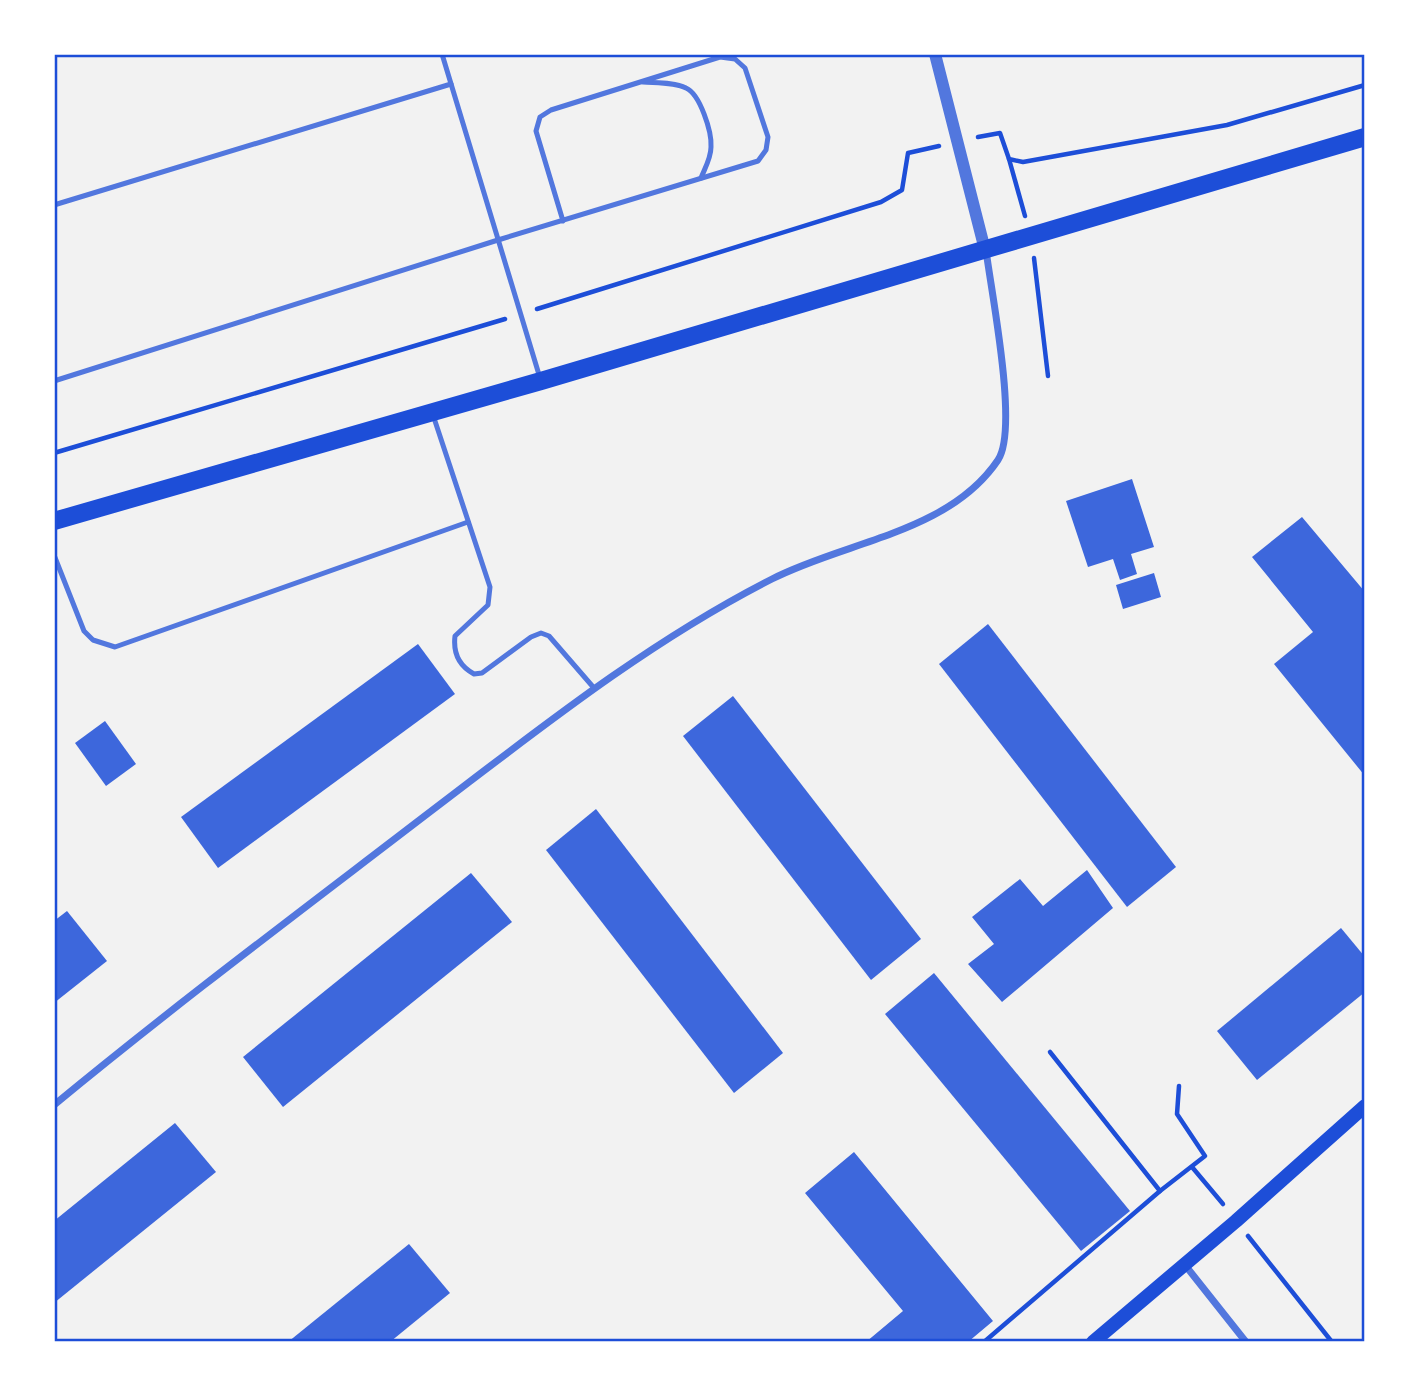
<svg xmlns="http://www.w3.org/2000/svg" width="1419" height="1396" font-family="'IBM Plex Sans',sans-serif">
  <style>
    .building { fill: #3d67dc }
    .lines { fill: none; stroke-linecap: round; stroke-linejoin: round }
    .path { stroke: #1d4ed8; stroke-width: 4.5 }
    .service { stroke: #5277de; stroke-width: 5 }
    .minor { stroke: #5277de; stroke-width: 7 }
    .tertiary { stroke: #5277de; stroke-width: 12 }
    .secondary { stroke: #1d4ed8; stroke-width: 14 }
    .primary { stroke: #1d4ed8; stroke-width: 18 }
    .neatline { fill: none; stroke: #1d4ed8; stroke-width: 2.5 }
  </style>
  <rect width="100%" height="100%" fill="#f2f2f2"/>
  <g class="building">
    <path d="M1132,479L1154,547L1131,554L1137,574L1120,580L1113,559L1088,567L1066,501Z"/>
    <path d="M1302,517L1365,592V776L1274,664L1313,632L1252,557Z"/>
    <path d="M1154,573L1161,597L1123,609L1116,585Z"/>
    <path d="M988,624L1176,867L1127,907L939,664Z"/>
    <path d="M418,644L455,694L218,868L181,817Z"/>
    <path d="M733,696L921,939L871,980L683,736Z"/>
    <path d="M105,721L136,764L106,786L75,743Z"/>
    <path d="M596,809L783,1053L734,1093L546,850Z"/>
    <path d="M1087,870L1113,908L1002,1002L968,964L994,944L972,917L1020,879L1043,906Z"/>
    <path d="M471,873L512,922L283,1107L243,1057Z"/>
    <path d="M67,911L107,961L54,1003V921Z"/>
    <path d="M1341,928L1365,957V992L1257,1080L1217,1031Z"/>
    <path d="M934,973L1130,1211L1081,1251L885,1014Z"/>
    <path d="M175,1123L216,1172L54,1303V1221Z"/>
    <path d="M854,1152L993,1321L968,1342H866L903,1311L805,1193Z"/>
    <path d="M409,1244L450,1293L390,1342H288Z"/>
  </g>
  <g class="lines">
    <g class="path">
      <path d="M978,137L1000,133L1009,159L1023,162L1227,125L1365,85"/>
      <path d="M1009,159L1025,216"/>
      <path d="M1034,258L1048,376"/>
      <path d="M537,309L881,202L902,190L908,153L939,146"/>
      <path d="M54,453L505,319"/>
      <path d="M1050,1052L1160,1191"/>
      <path d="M1192,1167L1223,1204"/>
      <path d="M1248,1236L1332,1342"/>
      <path d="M984,1342L1160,1191L1205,1156L1177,1114L1179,1086"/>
    </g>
    <g class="service">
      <path d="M442,54L540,378"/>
      <path d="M643,82C656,83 674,82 686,88C700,94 712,132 711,147C711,158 705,168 701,178"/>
      <path d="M54,205L451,84"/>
      <path d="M54,381L498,240L758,161L766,150L768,137L745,68L735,59L720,57L551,110L540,117L536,131L563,221"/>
      <path d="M433,415L490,587L488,605L455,636C453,653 459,666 474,674L482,673L531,637L541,633L549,636L594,688"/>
      <path d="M54,555L84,631L93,640L115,647L468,522"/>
    </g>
    <g class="minor">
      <path d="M54,1105C174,1006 298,913 422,818C534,733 646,643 772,579C846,541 949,533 998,460C1019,429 991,291 986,250"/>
      <path d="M1185,1265L1246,1342"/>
    </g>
    <path class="tertiary" d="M935,54L985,250"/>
    <path class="secondary" d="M1093,1342L1236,1221L1365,1106"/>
    <path class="primary" d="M54,521L541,381L1365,137"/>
  </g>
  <rect width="1419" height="1396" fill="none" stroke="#ffffff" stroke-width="112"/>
  <rect x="56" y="56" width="1307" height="1284" class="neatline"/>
</svg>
